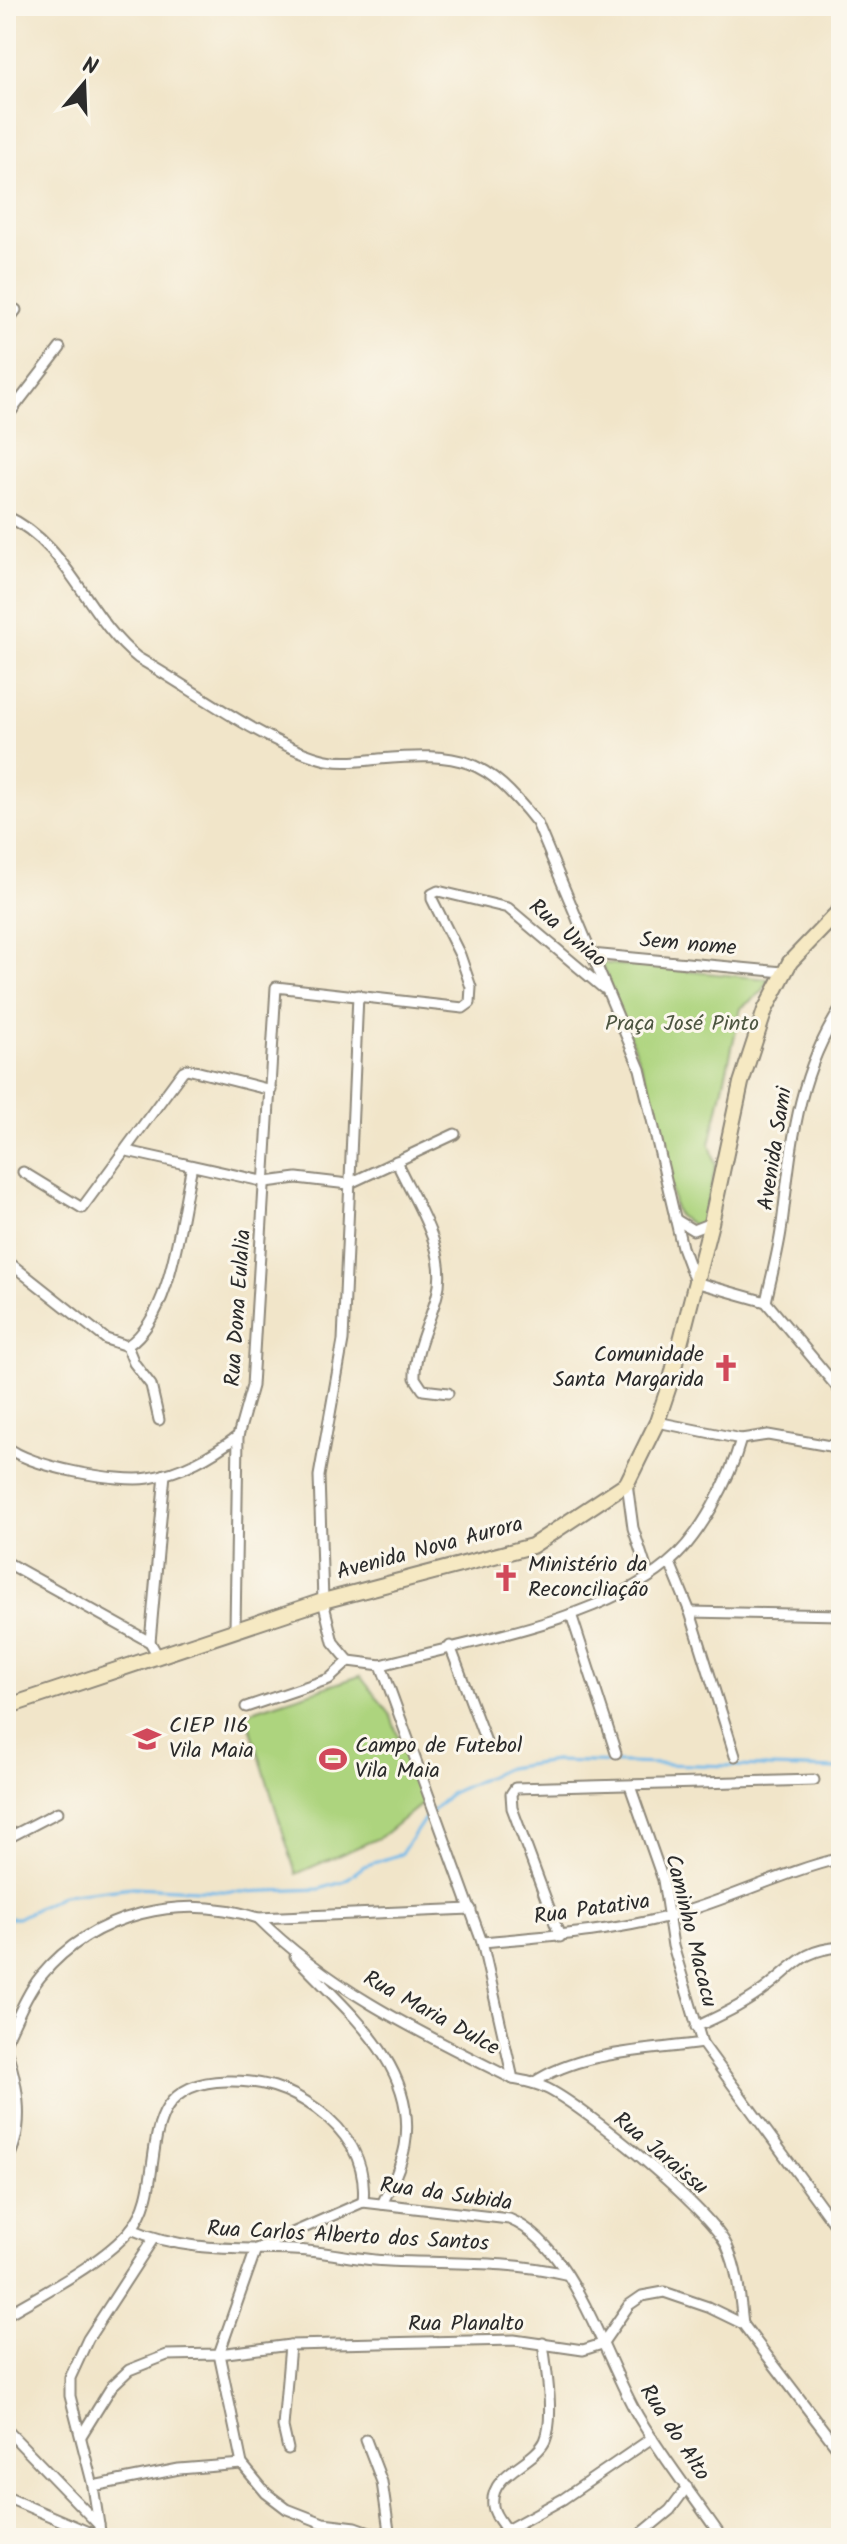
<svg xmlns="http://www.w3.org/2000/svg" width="847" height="2544" font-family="Kalam,sans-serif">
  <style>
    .green { fill: #add47e; stroke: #6c8054; stroke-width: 2 }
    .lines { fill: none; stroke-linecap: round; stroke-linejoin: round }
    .stream { stroke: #72baea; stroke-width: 3 }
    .street-casing { stroke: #8e887a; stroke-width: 13 }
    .secondary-casing { stroke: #8e887a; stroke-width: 18 }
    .street { stroke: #fff; stroke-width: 9 }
    .secondary { stroke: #f6e9c3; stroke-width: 14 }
    .labels { text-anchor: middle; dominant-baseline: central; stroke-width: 6; stroke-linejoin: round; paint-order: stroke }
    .street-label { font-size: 22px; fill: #2b2b2b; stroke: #fbf7ec }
    .park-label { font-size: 22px; fill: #4c5540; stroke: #fbf7ec }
    .poi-label { font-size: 22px; fill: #2b2b2b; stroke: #fbf7ec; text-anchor: start }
  </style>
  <rect width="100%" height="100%" fill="#fbf7ec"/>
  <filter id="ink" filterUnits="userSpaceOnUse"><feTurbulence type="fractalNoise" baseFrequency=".0125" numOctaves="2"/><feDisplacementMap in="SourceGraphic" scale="16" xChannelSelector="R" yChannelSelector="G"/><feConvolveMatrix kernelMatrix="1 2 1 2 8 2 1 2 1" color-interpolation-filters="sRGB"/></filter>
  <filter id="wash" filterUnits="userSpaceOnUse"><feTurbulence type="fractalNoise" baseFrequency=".006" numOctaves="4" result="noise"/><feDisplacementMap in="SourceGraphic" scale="32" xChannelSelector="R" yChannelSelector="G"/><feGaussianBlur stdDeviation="1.8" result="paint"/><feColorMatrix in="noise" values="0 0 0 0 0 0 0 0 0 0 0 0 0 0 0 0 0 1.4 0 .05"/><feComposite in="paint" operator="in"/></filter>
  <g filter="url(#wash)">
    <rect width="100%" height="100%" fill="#f1e5c9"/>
    <g class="green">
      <path d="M601,963L769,979L762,992L741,1008L710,1144L716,1165L704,1221L695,1226L678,1216L675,1209L650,1089Z"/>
      <path d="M360,1676L390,1714L423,1803L381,1837L296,1874L246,1713Z"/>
    </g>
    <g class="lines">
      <path class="stream" d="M6,1918H18L63,1895L133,1887L243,1892L319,1889L343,1882L364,1866L401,1854L425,1818L451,1793L507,1768L554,1761L841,1769"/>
    </g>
  </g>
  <g filter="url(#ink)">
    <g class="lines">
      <g class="street-casing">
        <g id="street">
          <path d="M6,323L16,310"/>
          <path d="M6,418L60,348"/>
          <path d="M6,516C69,544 86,617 138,658C191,688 263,742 319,758C338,764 360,761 379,759C461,752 485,757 537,823L640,1069L682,1247L695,1282L766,1302L841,1392"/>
          <path d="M591,954L783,972"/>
          <path d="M127,1151L266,1182L297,1178L348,1184L455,1134"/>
          <path d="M396,1161C414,1201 450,1251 437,1295C430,1323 414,1349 415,1378L423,1390L448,1393"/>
          <path d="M23,1172L82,1208L183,1071L187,1069L271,1090"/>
          <path d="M675,1219L693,1230L711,1223"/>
          <path d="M6,1260L106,1339L127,1346C173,1316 180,1218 192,1166"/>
          <path d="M766,1302C771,1277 779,1250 782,1224C792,1144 796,1077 841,1008"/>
          <path d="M127,1346L134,1363L151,1385L159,1420"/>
          <path d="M657,1422L741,1439L768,1435L841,1448"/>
          <path d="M6,1446C28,1467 120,1483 149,1478C183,1472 211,1456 238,1436"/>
          <path d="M627,1483L633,1528L649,1577"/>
          <path d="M6,1562L150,1642L158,1656"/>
          <path d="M670,1563L690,1612L735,1756"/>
          <path d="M690,1612L841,1615"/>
          <path d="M571,1614L616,1753"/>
          <path d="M235,1630L238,1436L252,1386L276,987L463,1008L470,1003L471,987L460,955L432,899V894L438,891L508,908L603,988"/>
          <path d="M150,1642L165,1474"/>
          <path d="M450,1646L488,1747"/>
          <path d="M349,1661L333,1642L323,1601L319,1476L343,1341L358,995"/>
          <path d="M381,1665L482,1942L513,2079"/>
          <path d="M6,1693L14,1703"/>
          <path d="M246,1707L329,1679L349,1661L381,1665C467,1642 598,1621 667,1564C700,1538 730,1479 741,1439"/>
          <path d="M630,1786L663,1880L673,1946L702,2043L841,2233"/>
          <path d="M6,1839L58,1812"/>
          <path d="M258,1918C330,1990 423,2034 513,2079C525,2081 537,2083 548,2089C587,2109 708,2208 727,2246C738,2270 740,2297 743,2324"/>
          <path d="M560,1937L512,1808L511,1794L515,1788L814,1780"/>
          <path d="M482,1942C544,1936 605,1933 666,1917C725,1902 781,1872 841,1858"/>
          <path d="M295,1956C344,2009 419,2065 405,2146C401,2167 391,2186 382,2204"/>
          <path d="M696,2027C721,2015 746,2004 767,1987C796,1965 801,1950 841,1947"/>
          <path d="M6,2041C17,2019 26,1994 41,1976C94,1912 182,1893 258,1918L471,1909"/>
          <path d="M6,2049C18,2084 27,2128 6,2162"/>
          <path d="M533,2083C580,2051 647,2051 702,2043"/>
          <path d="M363,2202L509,2219C574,2245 604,2358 638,2416C663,2458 694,2497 722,2538"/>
          <path d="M363,2202L256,2249L219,2354L242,2464L266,2493L287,2509L323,2523L356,2527L386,2538"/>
          <path d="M131,2229C184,2252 237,2248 293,2250C325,2251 357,2260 389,2261C449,2264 506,2260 565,2274"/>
          <path d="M6,2315C43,2293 104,2262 131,2229C172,2181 126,2083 226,2081C262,2080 288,2088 317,2109C348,2132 367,2163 363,2202"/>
          <path d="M6,2429L99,2525"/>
          <path d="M81,2436L112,2386L129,2370L167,2355L219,2354L290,2345L514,2340L583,2350L602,2344L629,2305L642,2296L664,2292L708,2307L743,2324L841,2453"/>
          <path d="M366,2440L382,2482L390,2538"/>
          <path d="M288,2449L283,2427L290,2345"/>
          <path d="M93,2486L179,2469L242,2464"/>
          <path d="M6,2497L102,2538"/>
          <path d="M101,2538L93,2486L70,2396V2378L88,2339L153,2239"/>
          <path d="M492,2538L563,2499L652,2438"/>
          <path d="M511,2538C507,2528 494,2517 493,2506C489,2473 533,2465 545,2441C555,2419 546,2368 543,2343"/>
          <path d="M636,2538L670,2510L687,2487"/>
        </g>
      </g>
      <g class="secondary-casing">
        <path id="secondary" d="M6,1707L323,1601L532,1546L627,1483L657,1422L670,1383L711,1223L741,1083L765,1010L790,962L841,909"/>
      </g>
      <use href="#street" class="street"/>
      <use href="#secondary" class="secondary"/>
    </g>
  </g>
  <defs>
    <g id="church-bare" transform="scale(2.16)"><path d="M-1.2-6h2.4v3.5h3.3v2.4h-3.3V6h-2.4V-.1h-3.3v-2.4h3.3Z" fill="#d1495b" stroke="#fbf7ec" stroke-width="2.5" paint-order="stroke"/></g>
    <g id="school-bare" transform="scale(2.16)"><path d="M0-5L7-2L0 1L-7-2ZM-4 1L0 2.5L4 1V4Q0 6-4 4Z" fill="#d1495b" stroke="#fbf7ec" stroke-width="2.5" paint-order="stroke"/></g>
    <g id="stadium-bare" transform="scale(2.16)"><path d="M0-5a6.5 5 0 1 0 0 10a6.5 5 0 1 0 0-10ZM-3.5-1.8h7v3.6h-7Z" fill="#d1495b" stroke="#fbf7ec" stroke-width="2.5" paint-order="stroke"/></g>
  </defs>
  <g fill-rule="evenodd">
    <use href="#church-bare" x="726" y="1368"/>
    <use href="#church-bare" x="506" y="1578"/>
    <use href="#school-bare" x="147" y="1739"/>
    <use href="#stadium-bare" x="333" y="1759"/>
  </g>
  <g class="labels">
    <g class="street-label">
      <text transform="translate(567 934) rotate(40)">Rua Uniao</text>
      <text transform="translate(688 945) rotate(5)">Sem nome</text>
      <text transform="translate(776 1149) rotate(-81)">Avenida Sami</text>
      <text transform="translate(239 1308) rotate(-86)">Rua Dona Eulalia</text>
      <text transform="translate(430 1549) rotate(-15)">Avenida Nova Aurora</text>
      <text transform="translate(592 1910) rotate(-8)">Rua Patativa</text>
      <text transform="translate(690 1931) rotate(76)">Caminho Macacu</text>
      <text transform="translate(431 2014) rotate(29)">Rua Maria Dulce</text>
      <text transform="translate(660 2154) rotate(40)">Rua Jaraissu</text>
      <text transform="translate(446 2195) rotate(8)">Rua da Subida</text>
      <text transform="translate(348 2237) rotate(3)">Rua Carlos Alberto dos Santos</text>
      <text x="466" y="2324">Rua Planalto</text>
      <text transform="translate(674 2433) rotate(57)">Rua do Alto</text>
    </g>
    <g class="park-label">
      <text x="682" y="1024">Praça José Pinto</text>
    </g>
    <g class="poi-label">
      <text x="704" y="1355" text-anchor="end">Comunidade<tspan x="704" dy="25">Santa Margarida</tspan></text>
      <text x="528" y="1565">Ministério da<tspan x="528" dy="25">Reconciliação</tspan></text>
      <text x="169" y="1726">CIEP 116<tspan x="169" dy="25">Vila Maia</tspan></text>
      <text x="355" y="1746">Campo de Futebol<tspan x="355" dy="25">Vila Maia</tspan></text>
    </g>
  </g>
  <rect width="847" height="2544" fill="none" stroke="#fbf7ec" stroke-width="32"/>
  <g transform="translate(84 84) rotate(19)" stroke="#fbf7ec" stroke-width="6" paint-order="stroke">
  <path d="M0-6L14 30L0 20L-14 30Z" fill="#2b2b2b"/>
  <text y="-12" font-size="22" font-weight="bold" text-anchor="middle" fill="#2b2b2b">N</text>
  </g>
</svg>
